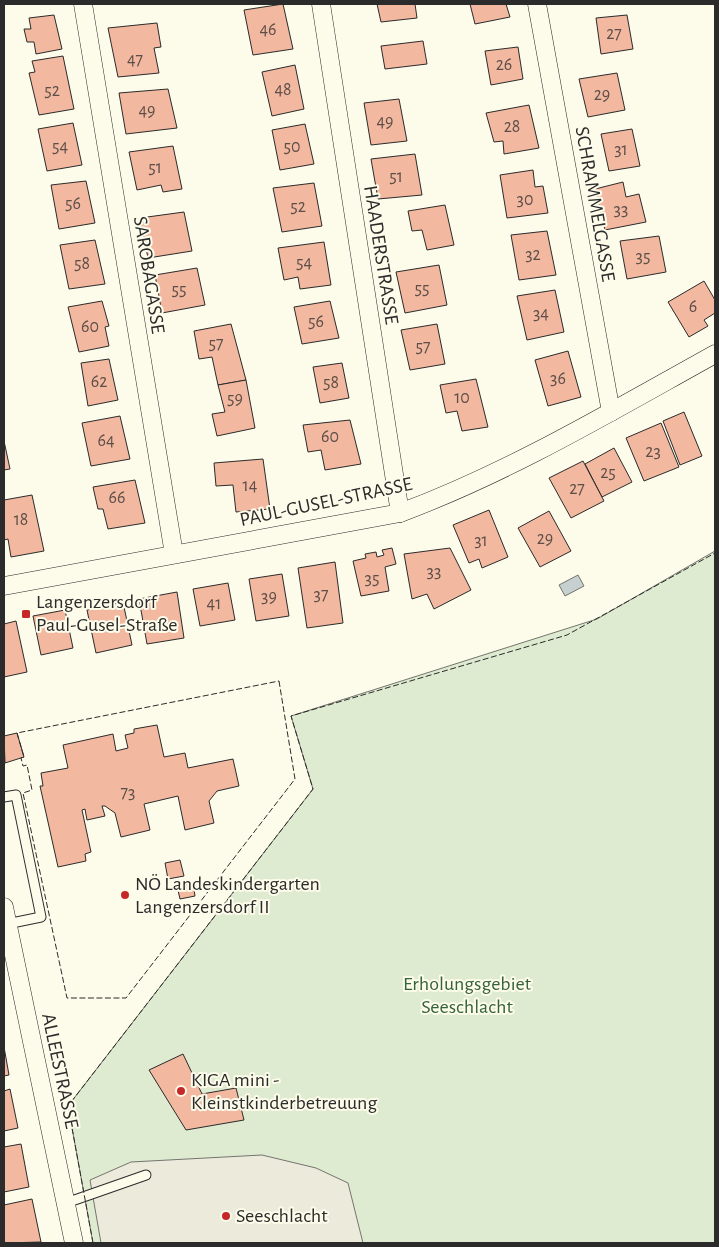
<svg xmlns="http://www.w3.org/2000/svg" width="719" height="1247" font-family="'Alegreya Sans',sans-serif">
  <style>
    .green { fill: #deebd1; stroke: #74746e }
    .parking { fill: #eceadb; stroke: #74746e }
    .water { fill: #c7d0d0; stroke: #74746e }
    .building { fill: #f2b8a0; stroke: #2b2b2b }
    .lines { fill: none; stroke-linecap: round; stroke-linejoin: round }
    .service-casing { stroke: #2b2b2b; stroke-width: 11 }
    .minor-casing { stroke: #2b2b2b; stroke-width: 19 }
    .service { stroke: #fdfbea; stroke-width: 9 }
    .minor { stroke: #fdfbea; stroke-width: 18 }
    .fence { stroke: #2b2b2b; stroke-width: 1; stroke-dasharray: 6 2.5; stroke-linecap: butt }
    .poi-dot { fill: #c62828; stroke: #fdfbea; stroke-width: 2 }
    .labels { text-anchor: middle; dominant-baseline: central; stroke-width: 4; stroke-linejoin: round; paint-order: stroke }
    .number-label { font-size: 18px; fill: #5d4e48 }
    .street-label { font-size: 20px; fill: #2b2b2b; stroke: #fdfbea }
    .poi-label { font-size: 20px; fill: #2b2b2b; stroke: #fdfbea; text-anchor: start }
    .park-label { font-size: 20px; fill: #34623c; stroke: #fdfbea }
  </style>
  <rect width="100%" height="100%" fill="#fdfbea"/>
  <path class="green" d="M715,551V1243H93L68,1106L313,789L291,716L597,619Z"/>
  <path class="parking" d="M262,1155L316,1168L348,1183L363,1243H101L90,1180L131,1162Z"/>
  <path class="water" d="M578,575L584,586L565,596L559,585Z"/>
  <g class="building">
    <path d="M283,4L293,49L253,55L244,10Z"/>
    <path d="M377,4H415L417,18L381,22Z"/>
    <path d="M470,4H506L510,17L475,24Z"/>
    <path d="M54,15L62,49L36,54L34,42H27L24,29H31L29,18Z"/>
    <path d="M627,15L633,49L601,54L596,18Z"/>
    <path d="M157,23L161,47L154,48L159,73L118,77L108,28Z"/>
    <path d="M423,41L427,64L385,69L381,46Z"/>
    <path d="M518,47L523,79L491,85L485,51Z"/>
    <path d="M63,56L74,109L39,115L29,73L35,72L32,61Z"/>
    <path d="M295,65L304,109L272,116L262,72Z"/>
    <path d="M617,73L625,110L588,117L579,79Z"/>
    <path d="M168,89L177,128L126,134L119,93Z"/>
    <path d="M399,99L407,141L371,145L364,103Z"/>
    <path d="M529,105L539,148L504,154L503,141L494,142L486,113Z"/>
    <path d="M73,123L82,165L47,171L38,129Z"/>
    <path d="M305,124L314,164L280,170L272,130Z"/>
    <path d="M632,129L640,166L609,171L601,134Z"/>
    <path d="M173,146L182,189L163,192L161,185L137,190L129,152Z"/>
    <path d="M415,154L422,195L378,199L371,159Z"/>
    <path d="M533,170L535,187L543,186L548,213L507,218L500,175Z"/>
    <path d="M86,181L95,223L59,229L51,185Z"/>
    <path d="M623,182L626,197L639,194L646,222L605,230L595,189Z"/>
    <path d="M314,183L322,226L282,232L273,188Z"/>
    <path d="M445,205L454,245L427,250L422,230L412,231L408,211Z"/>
    <path d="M184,212L192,251L148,258L140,218Z"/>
    <path d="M547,231L556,275L519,280L511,235Z"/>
    <path d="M659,236L666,272L627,279L620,241Z"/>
    <path d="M95,240L105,284L69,289L60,245Z"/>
    <path d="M324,242L331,285L300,289L298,277L284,280L278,248Z"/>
    <path d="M439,265L447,305L405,313L396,272Z"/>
    <path d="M197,268L205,305L162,313L155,275Z"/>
    <path d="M704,281L715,300V313L704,320L708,326L689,337L668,302Z"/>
    <path d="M555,290L564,332L527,340L517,296Z"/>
    <path d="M102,301L109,326L105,327L109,346L79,352L68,307Z"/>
    <path d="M330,301L339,338L302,344L294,307Z"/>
    <path d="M231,324L246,380L218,385L212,357L199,359L194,331Z"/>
    <path d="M437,324L445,364L410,370L401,330Z"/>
    <path d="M568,351L581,397L548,406L535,360Z"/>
    <path d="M109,359L118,400L88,406L81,363Z"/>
    <path d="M342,363L349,398L320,403L313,367Z"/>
    <path d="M476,379L488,427L462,431L457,411L446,413L440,385Z"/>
    <path d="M246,380L255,428L217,436L212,414L225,412L218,385Z"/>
    <path d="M684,412L702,456L680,465L663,421Z"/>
    <path d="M120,416L130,459L91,466L82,423Z"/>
    <path d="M350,420L361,464L325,470L321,450L308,452L303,425Z"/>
    <path d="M661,423L679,467L644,481L626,438Z"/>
    <path d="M4,441L10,469L4,470Z"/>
    <path d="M614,448L632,482L602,497L585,464Z"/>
    <path d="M263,459L270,509L236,512L233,485L216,486L214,463Z"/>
    <path d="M583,461L604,501L571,518L549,478Z"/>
    <path d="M135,480L145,523L108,529L103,509H98L93,487Z"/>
    <path d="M32,495L44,551L11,557L8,539L4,540V500Z"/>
    <path d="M489,510L508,557L482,568L479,559L469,563L453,525Z"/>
    <path d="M549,511L571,551L540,567L518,528Z"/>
    <path d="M392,548L396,564L385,567L389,591L361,596L353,561L366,558L365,554L376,552L377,557L384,555L382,550Z"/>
    <path d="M450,548L471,590L434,609L427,594L412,599L404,554Z"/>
    <path d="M335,562L343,623L307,628L298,568Z"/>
    <path d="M282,574L289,616L256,621L249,579Z"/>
    <path d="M228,583L235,620L200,626L193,589Z"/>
    <path d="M177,592L184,638L147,644L139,599Z"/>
    <path d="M123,602L132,645L96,653L87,610Z"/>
    <path d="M65,610L73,648L41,655L33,616Z"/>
    <path d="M16,621L27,672L4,677V624Z"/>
    <path d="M157,725L164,757L185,753L188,768L233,759L239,786L217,791L209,801L214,823L185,830L178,796L144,804L150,830L121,837L115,813L105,806H102L105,816L87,820L85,809L82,810L91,852L85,854L86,861L58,867L40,786H43L41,773L68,768L63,745L113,734L116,751L128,748L125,735L134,733V729Z"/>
    <path d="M17,733L24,757L5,763L4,736Z"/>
    <path d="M180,860L184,876L168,879L165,863Z"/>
    <path d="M193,883L195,896L180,899L177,886Z"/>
    <path d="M4,1047L9,1075L4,1076Z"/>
    <path d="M183,1054L202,1094L236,1088L244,1120L186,1130L149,1070Z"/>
    <path d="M10,1089L18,1128L4,1131V1091Z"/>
    <path d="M21,1144L29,1187L4,1192V1147Z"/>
    <path d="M32,1199L41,1242L4,1243V1205Z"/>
  </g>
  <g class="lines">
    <g class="service-casing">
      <g id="service">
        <path d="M4,797L16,795L41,917L7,924"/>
        <path d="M66,1203L146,1175"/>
      </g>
    </g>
    <g class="minor-casing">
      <g id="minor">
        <path d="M83,4L174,554"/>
        <path d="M321,4L400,513"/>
        <path d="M537,4L611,412"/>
        <path d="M4,586L400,513C510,472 612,411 715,354"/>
        <path d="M4,907L74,1243"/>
      </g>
    </g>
    <use href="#service" class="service"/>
    <use href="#minor" class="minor"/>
    <g class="fence">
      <path d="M279,681L295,779L126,998H67L23,793L32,790L27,765L23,766L21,758L24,757L17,733Z"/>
      <path d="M93,1243L68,1106L313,789L291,716L567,635L715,553"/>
    </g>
  </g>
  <g class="poi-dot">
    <rect x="21" y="609" width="10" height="10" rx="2.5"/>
    <circle cx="125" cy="895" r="5"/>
    <circle cx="181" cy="1091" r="5"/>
    <circle cx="226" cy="1216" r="5"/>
  </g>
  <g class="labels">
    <g class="number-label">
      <text x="268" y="30">46</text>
      <text x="614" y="34">27</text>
      <text x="135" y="60">47</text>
      <text x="504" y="65">26</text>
      <text x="283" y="90">48</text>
      <text x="52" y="91">52</text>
      <text x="602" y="95">29</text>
      <text x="147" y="111">49</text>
      <text x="385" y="122">49</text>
      <text x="512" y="127">28</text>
      <text x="60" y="147">54</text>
      <text x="292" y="147">50</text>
      <text x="621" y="150">31</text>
      <text x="155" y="168">51</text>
      <text x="396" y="177">51</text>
      <text x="525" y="200">30</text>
      <text x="73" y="204">56</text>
      <text x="298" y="207">52</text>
      <text x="621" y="210">33</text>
      <text x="533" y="255">32</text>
      <text x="643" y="257">35</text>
      <text x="304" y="263">54</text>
      <text x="82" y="264">58</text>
      <text x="422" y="289">55</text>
      <text x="179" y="290">55</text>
      <text x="693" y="307">6</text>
      <text x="541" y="314">34</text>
      <text x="316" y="322">56</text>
      <text x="90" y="327">60</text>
      <text x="216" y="344">57</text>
      <text x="423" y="347">57</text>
      <text x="558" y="379">36</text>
      <text x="99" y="382">62</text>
      <text x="331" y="383">58</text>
      <text x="462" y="398">10</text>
      <text x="235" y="399">59</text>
      <text x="330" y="437">60</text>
      <text x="106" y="441">64</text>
      <text x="653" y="452">23</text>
      <text x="608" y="473">25</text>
      <text x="250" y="486">14</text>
      <text x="577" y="489">27</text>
      <text x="117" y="498">66</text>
      <text x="21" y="520">18</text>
      <text x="545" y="539">29</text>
      <text x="481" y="541">31</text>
      <text x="434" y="572">33</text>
      <text x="372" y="579">35</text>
      <text x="321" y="595">37</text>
      <text x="269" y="597">39</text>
      <text x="214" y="604">41</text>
      <text x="128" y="793">73</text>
    </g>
    <g class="street-label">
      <text transform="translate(595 204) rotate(80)">SCHRAMMELGASSE</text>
      <text transform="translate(381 255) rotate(81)">HAADERSTRASSE</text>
      <text transform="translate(149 275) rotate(81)">SAROBAGASSE</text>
      <text transform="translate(326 502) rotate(-12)">PAUL-GUSEL-STRASSE</text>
      <text transform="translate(60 1071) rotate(78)">ALLEESTRASSE</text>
    </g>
    <g class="poi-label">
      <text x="36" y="602">Langenzersdorf<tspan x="36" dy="23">Paul-Gusel-Straße</tspan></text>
      <text x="135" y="884">NÖ Landeskindergarten<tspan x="135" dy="23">Langenzersdorf II</tspan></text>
      <text x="191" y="1080">KIGA mini -<tspan x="191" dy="23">Kleinstkinderbetreuung</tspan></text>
      <text x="236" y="1216">Seeschlacht</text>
    </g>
    <g class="park-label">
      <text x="467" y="984">Erholungsgebiet<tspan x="467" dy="23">Seeschlacht</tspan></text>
    </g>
  </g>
  <rect width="719" height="1247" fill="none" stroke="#2b2b2b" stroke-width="10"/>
</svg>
